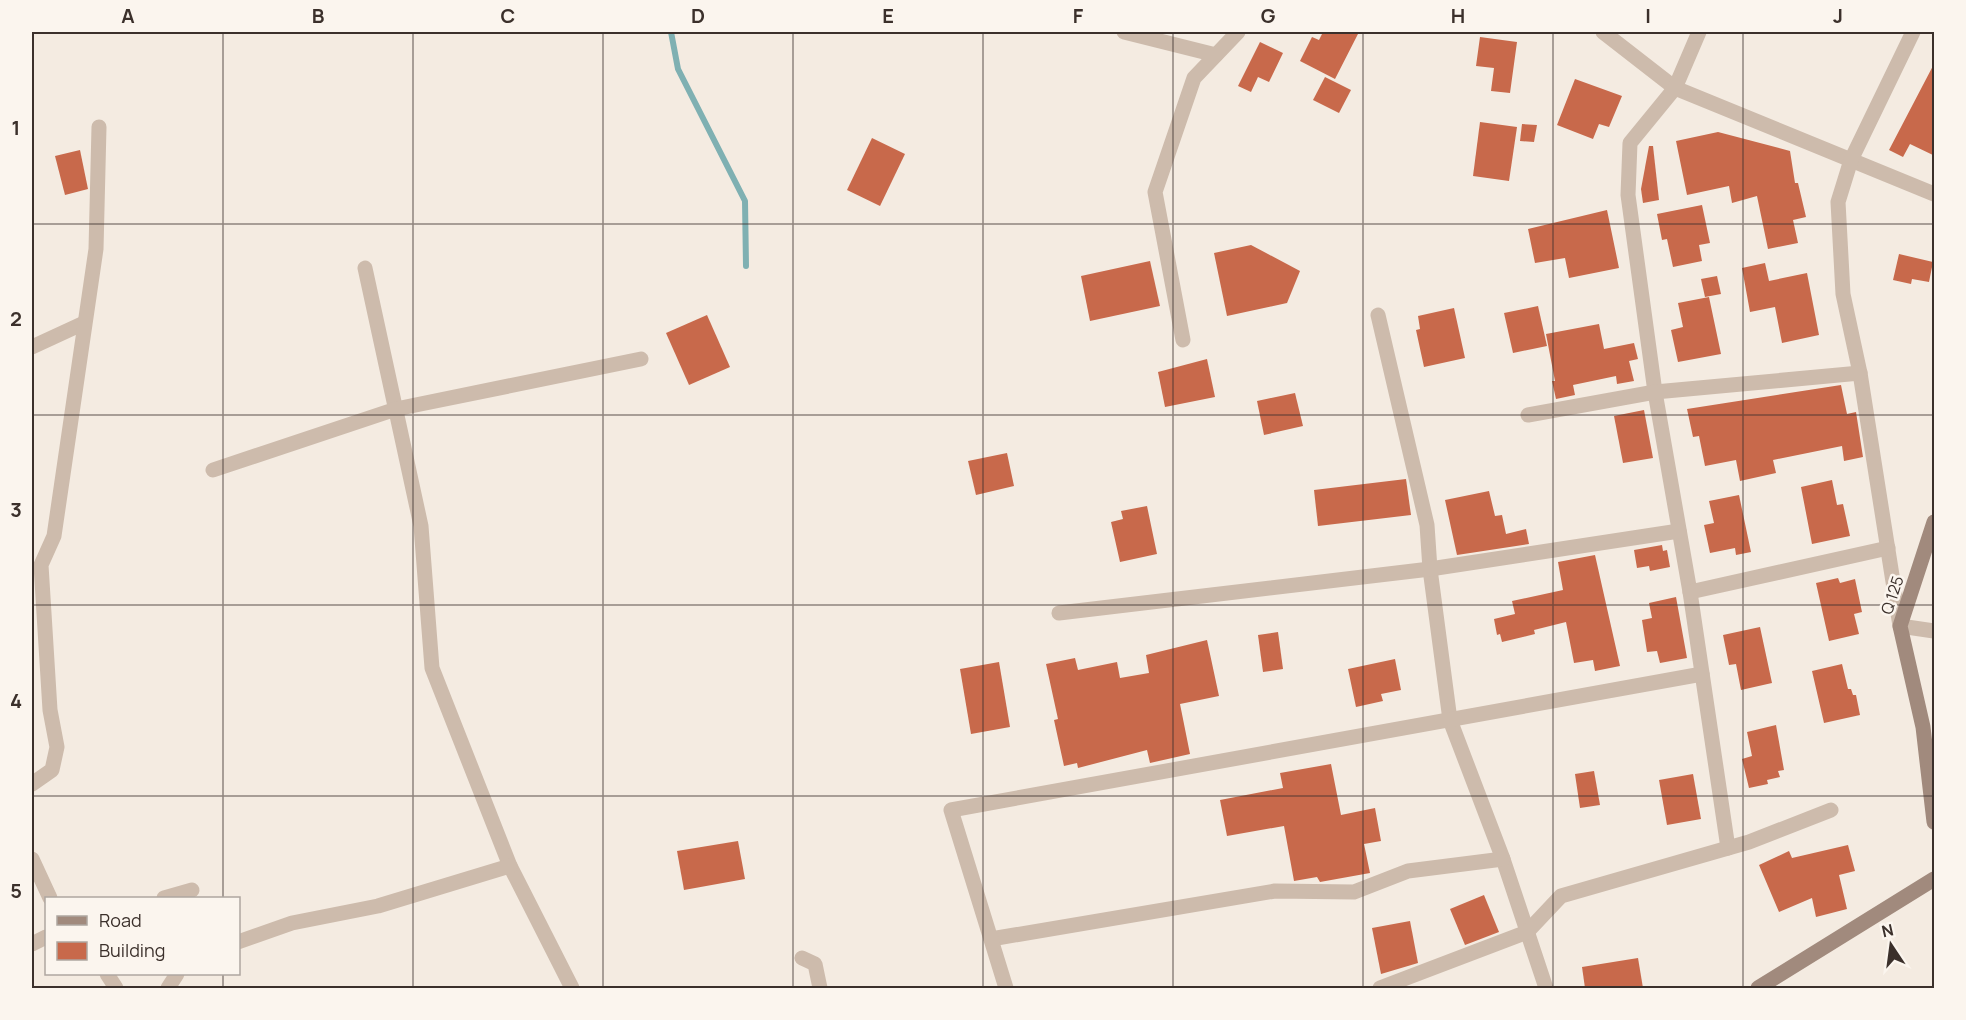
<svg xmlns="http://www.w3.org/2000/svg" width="1966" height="1020" font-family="Manrope,sans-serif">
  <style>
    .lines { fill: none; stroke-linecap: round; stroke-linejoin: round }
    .stream { stroke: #7fb0b2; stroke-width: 6 }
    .building { fill: #c8694b }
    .street { stroke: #cdbbac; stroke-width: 15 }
    .secondary { stroke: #a18a7d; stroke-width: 15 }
    .grid { fill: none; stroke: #3b302b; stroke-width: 1.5; stroke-opacity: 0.55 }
    .labels { text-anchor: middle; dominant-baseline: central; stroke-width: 5; stroke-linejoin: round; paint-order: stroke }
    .street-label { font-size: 16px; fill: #3b302b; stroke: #fbf5ee }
    .neatline { fill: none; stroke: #3b302b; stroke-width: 2 }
    .grid-label { font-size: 20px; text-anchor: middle; font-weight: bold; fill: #3b302b }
  </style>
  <rect width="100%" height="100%" fill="#f4ebe1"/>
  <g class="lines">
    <path class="stream" d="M671,32L678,69L745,201L746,266"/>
  </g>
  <g class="building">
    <path d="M1323,32H1359L1335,79L1300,61L1312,37L1319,40Z"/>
    <path d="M1480,37L1517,42L1510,93L1491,91L1494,68L1476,66Z"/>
    <path d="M1260,42L1283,53L1269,82L1258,77L1251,92L1238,86Z"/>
    <path d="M1935,62V156L1910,144L1903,157L1889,150Z"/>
    <path d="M1325,77L1351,90L1339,113L1313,100Z"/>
    <path d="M1575,79L1622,96L1609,127L1599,124L1593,139L1557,125Z"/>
    <path d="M1480,122L1517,127L1509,181L1473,176Z"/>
    <path d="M1522,124L1537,125L1534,142L1520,141Z"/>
    <path d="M1718,132L1790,151L1795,183H1798L1806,217L1793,220L1798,243L1768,249L1757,196L1732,203L1729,186L1687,195L1676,141Z"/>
    <path d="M872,138L905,154L880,206L847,190Z"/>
    <path d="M1649,146H1653L1659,200L1643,203L1641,189Z"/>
    <path d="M80,150L88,189L65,195L55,156Z"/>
    <path d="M1702,205L1710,243L1699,245L1702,261L1673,267L1667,239L1662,240L1657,214Z"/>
    <path d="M1607,210L1619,268L1569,278L1565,258L1535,263L1528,229Z"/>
    <path d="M1251,245L1300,271L1287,303L1227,316L1214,253Z"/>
    <path d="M1899,254L1933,262L1929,282L1912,279L1911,284L1893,280Z"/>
    <path d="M1150,261L1160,306L1090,321L1081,276Z"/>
    <path d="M1765,263L1769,281L1807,273L1819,335L1782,343L1775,307L1750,312L1742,268Z"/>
    <path d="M1717,276L1721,294L1705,297L1701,279Z"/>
    <path d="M1709,297L1721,354L1678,362L1671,330L1683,327L1678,303Z"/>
    <path d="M1538,306L1547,346L1513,353L1504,313Z"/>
    <path d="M1454,308L1465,358L1424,367L1416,330L1420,329L1418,316Z"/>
    <path d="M707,315L730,367L689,385L666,333Z"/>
    <path d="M1599,324L1604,349L1634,343L1638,359L1629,361L1634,381L1617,384L1616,376L1573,385L1575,395L1556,399L1552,381H1555L1546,334Z"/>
    <path d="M1207,359L1215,397L1165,407L1158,372Z"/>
    <path d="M1841,385L1847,414L1856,412L1863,457L1844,461L1842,446L1773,460L1776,473L1740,481L1736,460L1705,466L1699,436L1693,437L1687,409Z"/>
    <path d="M1295,393L1303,426L1264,435L1257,401Z"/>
    <path d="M1644,410L1653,458L1623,463L1614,416Z"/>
    <path d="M1007,453L1014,486L976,495L968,461Z"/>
    <path d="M1406,479L1411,515L1318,526L1314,490Z"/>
    <path d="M1832,480L1837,505L1843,504L1850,536L1812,544L1801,487Z"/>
    <path d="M1489,491L1495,516L1502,515L1506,534L1526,529L1529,544L1457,555L1445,500Z"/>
    <path d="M1739,495L1751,552L1736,555L1735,548L1710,553L1704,525L1714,523L1709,501Z"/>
    <path d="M1147,506L1157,554L1120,562L1111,522L1123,519L1121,511Z"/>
    <path d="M1662,545L1663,551L1667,550L1670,567L1650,571L1649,566L1637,568L1634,550Z"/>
    <path d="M1595,555L1620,666L1595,671L1593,660L1574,663L1566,622L1534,630L1535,634L1502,642L1500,634L1497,635L1494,619L1515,614L1512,601L1563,590L1558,562Z"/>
    <path d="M1838,578L1840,583L1855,579L1862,612L1854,614L1859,634L1829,641L1816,583Z"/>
    <path d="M1676,597L1687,658L1660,663L1657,651L1647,652L1642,620L1652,618L1649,603Z"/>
    <path d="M1760,627L1772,683L1741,690L1736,664L1729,665L1723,635Z"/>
    <path d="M1278,632L1283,669L1263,672L1258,635Z"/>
    <path d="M1207,640L1219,696L1180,704L1190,754L1150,763L1147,750L1078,768L1077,763L1064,766L1054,720L1058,719L1046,664L1075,658L1078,670L1117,662L1120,678L1149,673L1146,655Z"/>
    <path d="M1395,659L1401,690L1381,694L1383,701L1356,707L1348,669Z"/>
    <path d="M999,662L1010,727L971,734L960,669Z"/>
    <path d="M1842,664L1848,689H1851L1853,695H1856L1860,715L1824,723L1812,671Z"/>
    <path d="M1776,725L1784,770L1778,771L1780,777L1767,780L1768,784L1749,788L1742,759L1752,756L1747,732Z"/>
    <path d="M1331,764L1341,815L1375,808L1381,841L1364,844L1370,873L1320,882L1317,877L1294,881L1284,826L1227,836L1220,800L1283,788L1280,773Z"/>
    <path d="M1594,771L1600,805L1580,808L1575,774Z"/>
    <path d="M1693,774L1701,819L1667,825L1659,780Z"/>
    <path d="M738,841L745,879L684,890L677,851Z"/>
    <path d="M1848,845L1855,871L1839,875L1847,909L1816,917L1812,898L1779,912L1759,865L1789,851L1792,858Z"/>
    <path d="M1484,895L1499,932L1465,945L1450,909Z"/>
    <path d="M1410,921L1418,963L1381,974L1372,928Z"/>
    <path d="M1638,958L1643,988H1585L1582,967Z"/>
  </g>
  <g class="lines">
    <g class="street">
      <path d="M1124,32L1216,55"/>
      <path d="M1603,32L1675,88L1934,194"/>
      <path d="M1699,32L1675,88L1630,143L1628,195L1655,392L1690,592L1728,848"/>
      <path d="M1913,32L1851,160L1838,202L1843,294L1860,373L1900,626L1934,631"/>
      <path d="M365,268L421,526L432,668L510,866L572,988"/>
      <path d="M1378,315L1427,525L1430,569L1450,720L1503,859L1546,988"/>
      <path d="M1183,340L1155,192L1194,78L1238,32"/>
      <path d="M32,347L84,323"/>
      <path d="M1528,415L1655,392L1860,373"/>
      <path d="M213,470L396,409L641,359"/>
      <path d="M1690,592L1888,548"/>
      <path d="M1059,613L1430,569L1679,531"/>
      <path d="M32,784L52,770L57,747L50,710L41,565L54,536L96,249L99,127"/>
      <path d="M32,859L50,898"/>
      <path d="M164,898L192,890"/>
      <path d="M991,939L1275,891L1354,892L1408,871L1503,859"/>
      <path d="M238,942L292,923L378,906L510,866"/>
      <path d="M32,944L46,937"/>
      <path d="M802,958L815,964L820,988"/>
      <path d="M107,974L116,988"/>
      <path d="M168,988L177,974"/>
      <path d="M1006,988L951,810L1702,674"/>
      <path d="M1380,988L1527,932L1561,896L1749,842L1831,810"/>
    </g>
    <g class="secondary">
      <path d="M1934,522L1900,626L1923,727L1934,822"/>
      <path d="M1758,988L1934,879"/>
    </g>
  </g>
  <path class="grid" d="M223,32V898M413,32V988M603,32V988M793,32V988M983,32V988M1173,32V988M1363,32V988M1553,32V988M1743,32V988M32,224H1934M32,415H1934M32,605H1934M32,796H1934M223,974V988"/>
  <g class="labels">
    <g class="street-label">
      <text transform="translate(1892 595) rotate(-72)">Q 125</text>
    </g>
  </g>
  <rect width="1966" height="1020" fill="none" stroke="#fbf5ee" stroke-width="66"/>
  <rect x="45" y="897" width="195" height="78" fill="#fbf5ee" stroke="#aea6a0" stroke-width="1.5"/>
  <rect x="57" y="916" width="30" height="9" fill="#a18a7d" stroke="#aea6a0" stroke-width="1.5"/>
  <text x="99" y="927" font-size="18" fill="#3b302b">Road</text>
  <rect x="57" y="942" width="30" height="18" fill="#c8694b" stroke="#aea6a0" stroke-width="1.5"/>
  <text x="99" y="957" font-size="18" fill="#3b302b">Building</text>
  <g transform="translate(1891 945) rotate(347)" stroke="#fbf5ee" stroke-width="4.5" paint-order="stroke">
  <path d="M0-4.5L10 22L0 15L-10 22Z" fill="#3b302b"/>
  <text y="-9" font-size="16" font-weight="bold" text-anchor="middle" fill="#3b302b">N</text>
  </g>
  <rect x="33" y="33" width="1900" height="954" class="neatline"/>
  <g class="grid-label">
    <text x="128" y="23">A</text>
    <text x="318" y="23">B</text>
    <text x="508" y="23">C</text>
    <text x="698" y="23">D</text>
    <text x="888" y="23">E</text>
    <text x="1078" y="23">F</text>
    <text x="1268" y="23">G</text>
    <text x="1458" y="23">H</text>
    <text x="1648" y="23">I</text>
    <text x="1838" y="23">J</text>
    <text x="16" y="135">1</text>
    <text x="16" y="326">2</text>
    <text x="16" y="517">3</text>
    <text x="16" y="708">4</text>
    <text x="16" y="898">5</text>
  </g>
</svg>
